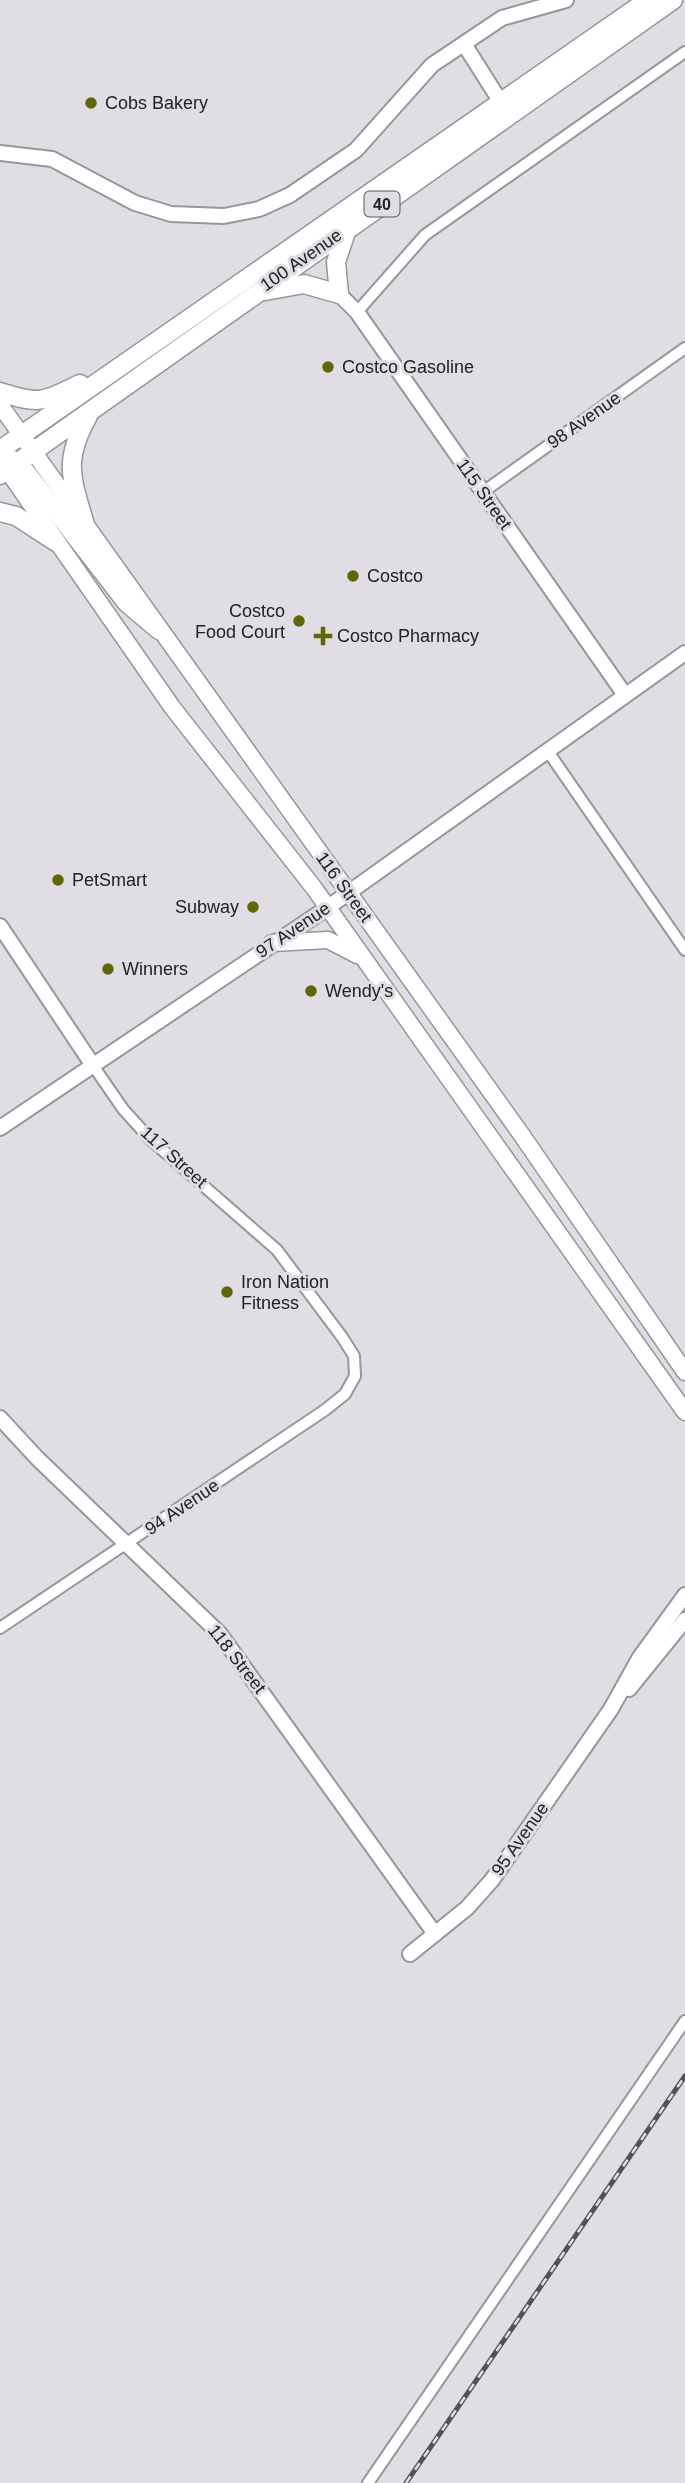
<svg xmlns="http://www.w3.org/2000/svg" width="685" height="2483" font-family="Arial,sans-serif">
  <style>
    .lines { fill: none; stroke-linecap: round; stroke-linejoin: round }
    .minor-casing { stroke: #98959b; stroke-width: 14 }
    .tertiary-casing { stroke: #98959b; stroke-width: 18 }
    .secondary-casing { stroke: #98959b; stroke-width: 19 }
    .primary-casing { stroke: #98959b; stroke-width: 21 }
    .minor { stroke: #fff; stroke-width: 10 }
    .tertiary { stroke: #fff; stroke-width: 14 }
    .secondary { stroke: #fff; stroke-width: 16 }
    .primary { stroke: #fff; stroke-width: 18 }
    .rail-casing { stroke: #535255; stroke-width: 5 }
    .rail { stroke: #e1dde4; stroke-width: 2.5; stroke-dasharray: 8; stroke-linecap: butt }
    .poi-dot { fill: #606709; stroke: #e1dde4; stroke-width: 2.5 }
    .labels { text-anchor: middle; dominant-baseline: central; stroke-width: 6; stroke-linejoin: round; paint-order: stroke }
    .shield { fill: #e1dde4; stroke: #5b595d; stroke-width: 2 }
    .shield-label { font-size: 16px; font-weight: bold; fill: #222123 }
    .poi-label { font-size: 18px; fill: #222123; stroke: #e1dde4; text-anchor: start }
    .street-label { font-size: 18px; fill: #222123; stroke: #e1dde4 }
  </style>
  <rect width="100%" height="100%" fill="#e1dde4"/>
  <g class="lines">
    <g class="minor-casing">
      <g id="minor">
        <path d="M357,312L425,235L685,52"/>
        <path d="M483,492L685,348"/>
        <path d="M547,750L685,950"/>
        <path d="M0,1628L325,1410L345,1394L355,1376L354,1356L342,1337L277,1250L151,1140L123,1109L92,1064"/>
        <path d="M368,2483L685,2021"/>
      </g>
    </g>
    <g class="tertiary-casing">
      <g id="tertiary">
        <path d="M464,44L502,104"/>
        <path d="M0,153L52,159L135,203L171,214L224,216L259,209L290,195L356,150L432,65L502,18L566,0"/>
        <path d="M339,294L357,312L625,695"/>
        <path d="M0,926L92,1064"/>
        <path d="M0,1128L327,908L685,653"/>
        <path d="M0,1418L37,1458L220,1634L435,1934"/>
        <path d="M629,1689L685,1620"/>
        <path d="M410,1954L467,1908L492,1880L611,1709L640,1657L685,1595"/>
      </g>
    </g>
    <g class="secondary-casing">
      <g id="secondary">
        <path d="M0,405L521,1134L685,1372"/>
        <path d="M1,461L172,707L314,888L685,1412"/>
        <path d="M272,943L328,940L357,955"/>
      </g>
    </g>
    <g class="primary-casing">
      <g id="primary">
        <path d="M265,291L304,284L339,294"/>
        <path d="M339,294L336,262L347,229"/>
        <path d="M0,392C41,405 42,402 80,384"/>
        <path d="M0,450L648,0"/>
        <path d="M8,458L18,462L127,603L159,630"/>
        <path d="M0,475L673,0"/>
        <path d="M0,512L16,516L56,542"/>
        <path d="M86,528C72,479 62,463 88,416"/>
      </g>
    </g>
    <use href="#minor" class="minor"/>
    <use href="#tertiary" class="tertiary"/>
    <use href="#secondary" class="secondary"/>
    <use href="#primary" class="primary"/>
    <g class="rail-casing">
      <path id="rail" d="M406,2483L685,2076"/>
    </g>
    <use href="#rail" class="rail"/>
  </g>
  <g class="poi-dot">
    <circle cx="91" cy="103" r="7"/>
    <circle cx="328" cy="367" r="7"/>
    <circle cx="353" cy="576" r="7"/>
    <circle cx="299" cy="621" r="7"/>
    <path d="M319.5 625.5h7v7h7v7h-7v7h-7v-7h-7v-7h7z"/>
    <circle cx="58" cy="880" r="7"/>
    <circle cx="253" cy="907" r="7"/>
    <circle cx="108" cy="969" r="7"/>
    <circle cx="311" cy="991" r="7"/>
    <circle cx="227" cy="1292" r="7"/>
  </g>
  <g class="labels">
    <rect class="shield" x="364.5" y="191.5" width="35" height="25" rx="5"/>
    <g class="shield-label">
      <text x="382" y="204">40</text>
    </g>
    <g class="poi-label">
      <text x="105" y="103">Cobs Bakery</text>
      <text x="342" y="367">Costco Gasoline</text>
      <text x="367" y="576">Costco</text>
      <text x="285" y="611" text-anchor="end">Costco<tspan x="285" dy="21">Food Court</tspan></text>
      <text x="337" y="636">Costco Pharmacy</text>
      <text x="72" y="880">PetSmart</text>
      <text x="239" y="907" text-anchor="end">Subway</text>
      <text x="122" y="969">Winners</text>
      <text x="325" y="991">Wendy's</text>
      <text x="241" y="1282">Iron Nation<tspan x="241" dy="21">Fitness</tspan></text>
    </g>
    <g class="street-label">
      <text transform="translate(301 260) rotate(-35)">100 Avenue</text>
      <text transform="translate(584 420) rotate(-35)">98 Avenue</text>
      <text transform="translate(484 494) rotate(55)">115 Street</text>
      <text transform="translate(344 887) rotate(54)">116 Street</text>
      <text transform="translate(293 930) rotate(-34)">97 Avenue</text>
      <text transform="translate(174 1157) rotate(42)">117 Street</text>
      <text transform="translate(182 1507) rotate(-34)">94 Avenue</text>
      <text transform="translate(237 1659) rotate(52)">118 Street</text>
      <text transform="translate(520 1839) rotate(-55)">95 Avenue</text>
    </g>
  </g>
</svg>
